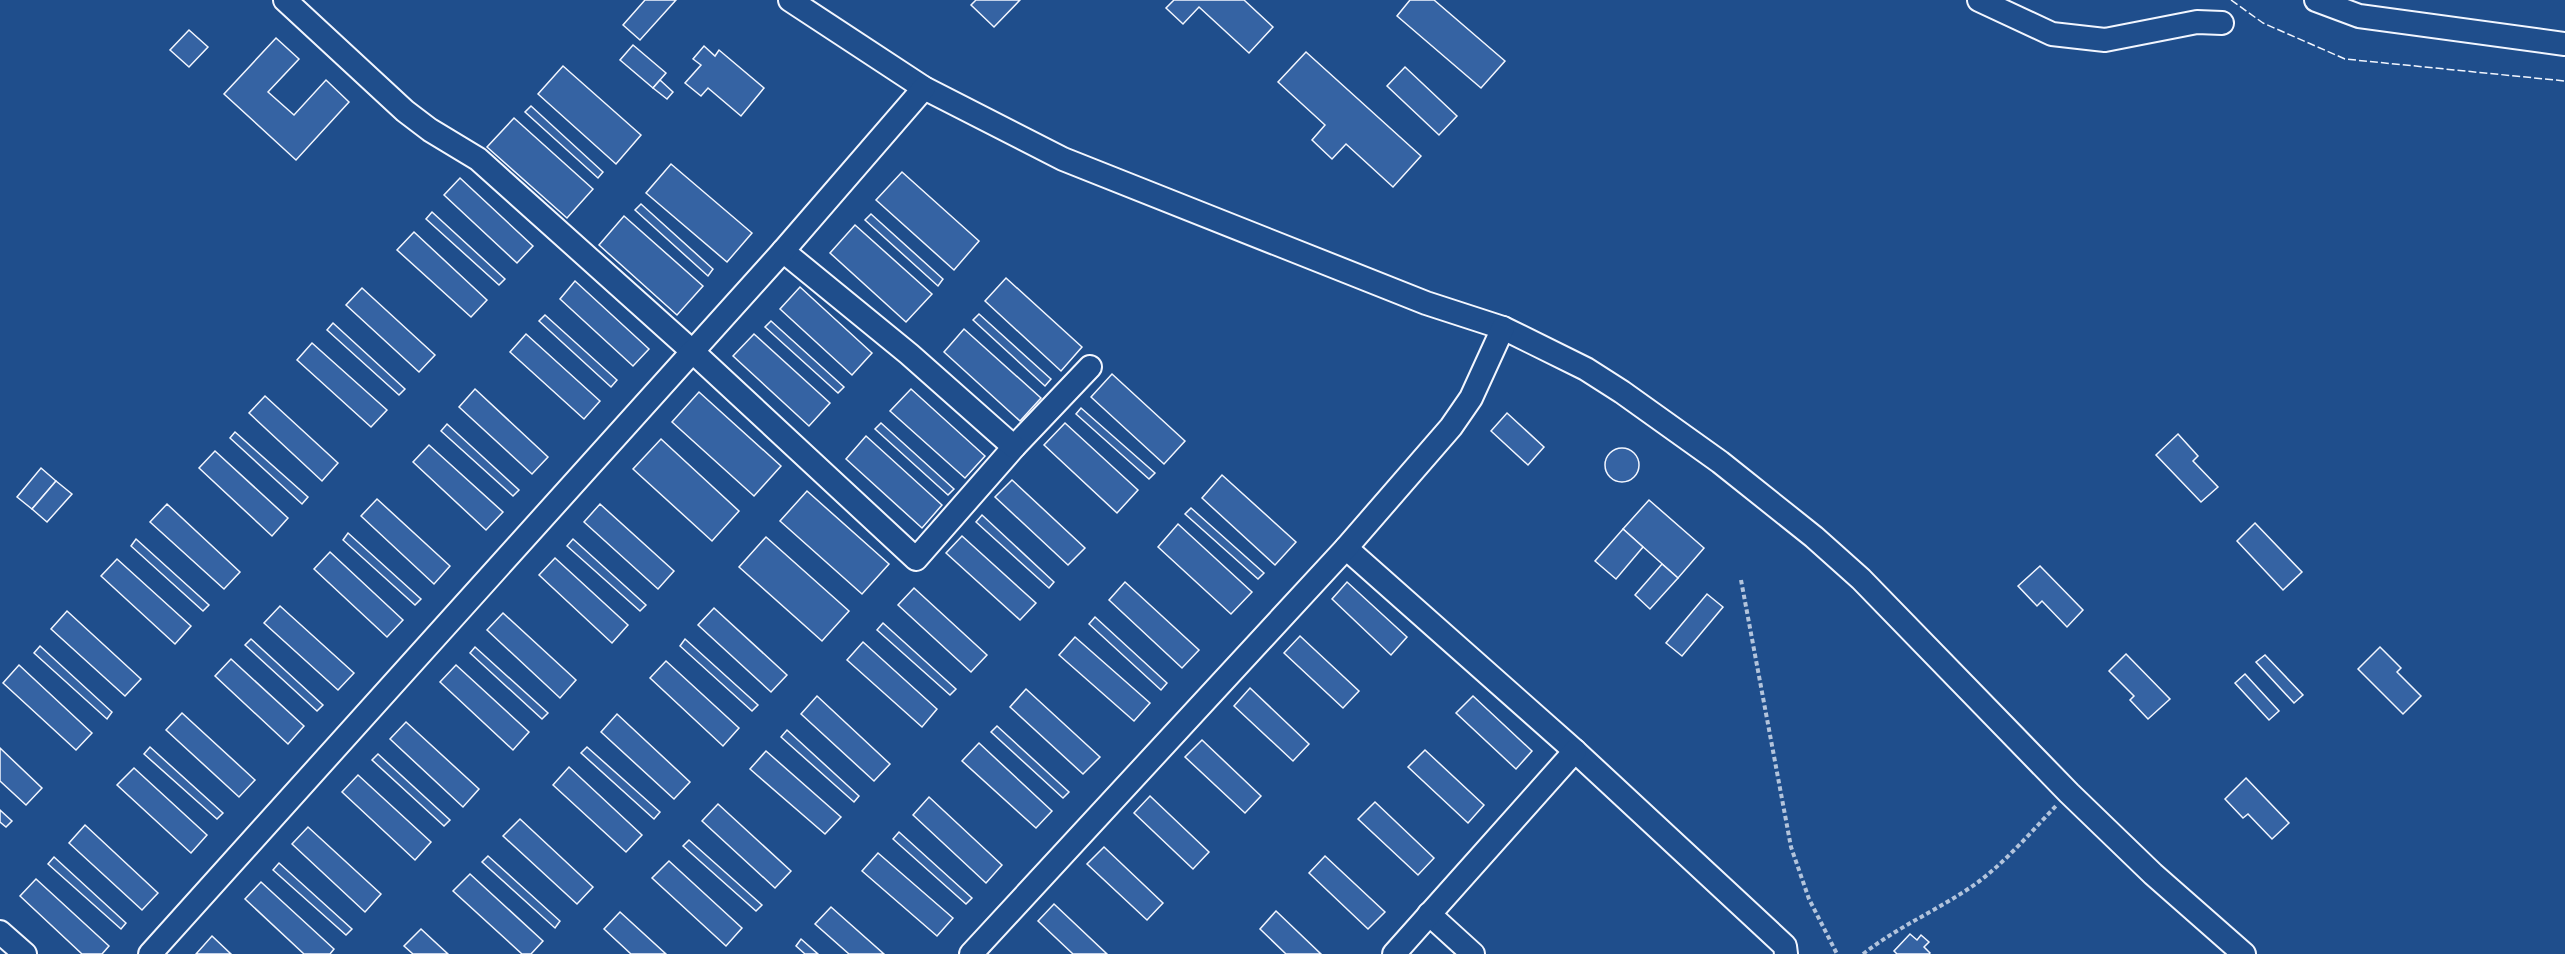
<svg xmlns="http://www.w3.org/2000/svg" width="2565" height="954" font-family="Inter,sans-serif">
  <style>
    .building { fill: #3563a3; stroke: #f2f6ff; stroke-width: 1.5 }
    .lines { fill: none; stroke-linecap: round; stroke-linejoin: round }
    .minor-casing { stroke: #f2f6ff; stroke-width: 26 }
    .path { stroke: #b3c4dc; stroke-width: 4; stroke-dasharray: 4.5 3; stroke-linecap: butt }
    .minor { stroke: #1f4e8c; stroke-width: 22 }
    .fence { stroke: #f2f6ff; stroke-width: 1.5; stroke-dasharray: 8 3; stroke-linecap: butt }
  </style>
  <rect width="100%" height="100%" fill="#1f4e8c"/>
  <g class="building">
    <path d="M645,0H676L640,40L623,25Z"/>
    <path d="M976,0H1020L994,27L971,5Z"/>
    <path d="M1174,0H1244L1273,27L1249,53L1199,7L1183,24L1166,8Z"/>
    <path d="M1410,0H1434L1505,61L1481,88L1397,16Z"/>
    <path d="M189,30L208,47L189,67L170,50Z"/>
    <path d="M276,38L299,59L268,92L294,115L326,80L349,102L296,160L224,94Z"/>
    <path d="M633,45L666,73L653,88L620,60Z"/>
    <path d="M704,46L715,56L719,50L764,88L741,116L708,88L701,96L685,83L701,65L693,59Z"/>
    <path d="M1306,52L1421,156L1393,187L1346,144L1332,159L1312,140L1325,125L1278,82Z"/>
    <path d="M563,66L641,135L616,164L538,94Z"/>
    <path d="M1405,67L1457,116L1439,135L1387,86Z"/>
    <path d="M660,80L673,92L667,99L653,88Z"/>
    <path d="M531,106L603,172L598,178L525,112Z"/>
    <path d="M514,118L593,189L567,218L487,147Z"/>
    <path d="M671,164L752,233L727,262L646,193Z"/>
    <path d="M902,172L979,241L954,270L876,200Z"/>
    <path d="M460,178L533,246L517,263L444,195Z"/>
    <path d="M641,204L713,269L708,276L635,210Z"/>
    <path d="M432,212L505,279L499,285L426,219Z"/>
    <path d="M871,214L943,279L938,286L865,220Z"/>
    <path d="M624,216L703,286L677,315L599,245Z"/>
    <path d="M855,225L932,294L906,322L830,253Z"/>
    <path d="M414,232L487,300L471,317L397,250Z"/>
    <path d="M1006,278L1082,347L1061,371L985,301Z"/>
    <path d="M575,281L649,349L633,366L560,299Z"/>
    <path d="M800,287L872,353L852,375L780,309Z"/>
    <path d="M362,288L435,355L419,372L346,305Z"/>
    <path d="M979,314L1051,379L1045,386L973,320Z"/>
    <path d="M545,315L617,380L611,387L539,321Z"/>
    <path d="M771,321L844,387L838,393L765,327Z"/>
    <path d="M333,323L405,389L399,395L327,330Z"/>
    <path d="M964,329L1041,398L1020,421L944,352Z"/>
    <path d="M526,334L600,401L584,419L510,352Z"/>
    <path d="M754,334L830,403L809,426L733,356Z"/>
    <path d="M312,343L387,410L371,427L297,360Z"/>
    <path d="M1112,374L1185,441L1164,464L1091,397Z"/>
    <path d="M475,389L548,457L532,474L459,407Z"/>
    <path d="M911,389L985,456L965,478L890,411Z"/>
    <path d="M699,392L781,466L754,496L672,422Z"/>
    <path d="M265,396L338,463L322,481L249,413Z"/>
    <path d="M1081,408L1155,473L1149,479L1076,414Z"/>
    <path d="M1507,413L1544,447L1528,465L1491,431Z"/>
    <path d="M881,423L954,489L948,495L875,429Z"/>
    <path d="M1065,423L1138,490L1117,513L1044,445Z"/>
    <path d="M447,424L519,490L513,496L441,431Z"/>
    <path d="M235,432L308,497L302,504L230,438Z"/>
    <path d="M2178,434L2198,456L2193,461L2218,487L2201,502L2156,455Z"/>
    <path d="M866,436L942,505L922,528L846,459Z"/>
    <path d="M661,439L739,511L712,541L633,469Z"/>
    <path d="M429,445L503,512L486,530L413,462Z"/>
    <circle cx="1622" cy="465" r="17"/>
    <path d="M215,451L288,518L272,536L199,468Z"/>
    <path d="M41,468L56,481L32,509L17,497Z"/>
    <path d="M1222,475L1296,542L1275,565L1202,498Z"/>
    <path d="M1012,480L1085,548L1068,565L995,497Z"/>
    <path d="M56,481L72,494L47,522L32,509Z"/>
    <path d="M807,491L889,564L862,594L780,521Z"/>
    <path d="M377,499L450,566L434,584L361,516Z"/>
    <path d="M1649,500L1704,548L1678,578L1623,529Z"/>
    <path d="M167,504L240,572L224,589L150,522Z"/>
    <path d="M600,504L674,571L658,589L584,522Z"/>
    <path d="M1191,508L1264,573L1258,579L1185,514Z"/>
    <path d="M982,515L1054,582L1049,588L976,522Z"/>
    <path d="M2255,523L2302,572L2283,590L2237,541Z"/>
    <path d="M1178,524L1252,592L1231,614L1158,547Z"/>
    <path d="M1623,529L1643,547L1616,579L1595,561Z"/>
    <path d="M348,533L421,599L415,605L343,540Z"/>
    <path d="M962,536L1036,603L1020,620L946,553Z"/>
    <path d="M766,537L849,611L822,641L739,567Z"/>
    <path d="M136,539L209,605L203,611L131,546Z"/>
    <path d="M573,539L646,605L640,611L567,546Z"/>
    <path d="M330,552L403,620L387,637L314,569Z"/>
    <path d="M555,558L628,625L612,643L539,575Z"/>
    <path d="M117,559L191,626L175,644L101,576Z"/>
    <path d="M1662,564L1678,578L1650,609L1635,595Z"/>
    <path d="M2040,566L2083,610L2067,627L2042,601L2037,606L2018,586Z"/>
    <path d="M1125,582L1199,650L1182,668L1109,600Z"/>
    <path d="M1347,582L1407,637L1391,655L1332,599Z"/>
    <path d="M914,588L987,655L971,672L898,605Z"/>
    <path d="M1707,594L1723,607L1682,656L1666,643Z"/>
    <path d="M280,606L354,673L338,690L264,623Z"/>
    <path d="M714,608L787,675L771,692L698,625Z"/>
    <path d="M67,611L141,679L125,696L51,629Z"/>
    <path d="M503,613L576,680L560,698L487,630Z"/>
    <path d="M1095,617L1167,683L1161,690L1089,624Z"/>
    <path d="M883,623L956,689L950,695L877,630Z"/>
    <path d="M1300,636L1359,691L1343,708L1284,653Z"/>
    <path d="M1075,637L1150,703L1134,721L1059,655Z"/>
    <path d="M251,639L323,705L317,711L245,645Z"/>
    <path d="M685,639L758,705L752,711L680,646Z"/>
    <path d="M863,642L937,709L922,727L847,660Z"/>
    <path d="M40,646L112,712L107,719L34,653Z"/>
    <path d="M475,647L548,713L542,719L470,653Z"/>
    <path d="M2380,647L2401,668L2397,672L2421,696L2403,714L2358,669Z"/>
    <path d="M2126,654L2170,699L2148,719L2130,700L2134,696L2109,671Z"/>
    <path d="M2265,655L2303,695L2294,703L2256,662Z"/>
    <path d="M231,659L304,726L288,744L215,676Z"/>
    <path d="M666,661L739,728L723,746L650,678Z"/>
    <path d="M19,665L92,733L76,750L3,683Z"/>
    <path d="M456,665L529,732L513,750L440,682Z"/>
    <path d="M2245,674L2279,711L2269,720L2235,683Z"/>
    <path d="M1250,688L1309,744L1293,761L1234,706Z"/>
    <path d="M1026,689L1100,757L1083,774L1010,707Z"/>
    <path d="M817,696L890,764L874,781L801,714Z"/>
    <path d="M1473,696L1532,751L1516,769L1456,713Z"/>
    <path d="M182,713L255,780L239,797L166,730Z"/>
    <path d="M617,714L690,782L674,799L601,732Z"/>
    <path d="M406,722L479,789L463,807L390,739Z"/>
    <path d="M997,726L1069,792L1063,798L991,732Z"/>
    <path d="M787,730L859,796L854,802L781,737Z"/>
    <path d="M1202,740L1261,796L1245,813L1185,757Z"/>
    <path d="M979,743L1052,811L1036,828L962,761Z"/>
    <path d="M150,747L223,813L217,819L144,754Z"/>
    <path d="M587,747L660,812L654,819L581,753Z"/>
    <path d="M0,748L42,788L26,805L0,781Z"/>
    <path d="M1425,750L1484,805L1468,823L1408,767Z"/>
    <path d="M766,751L841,817L825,834L750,769Z"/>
    <path d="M378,754L450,820L444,826L372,760Z"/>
    <path d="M569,767L642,835L626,852L553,785Z"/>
    <path d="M134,768L207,835L191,853L117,785Z"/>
    <path d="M358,775L431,842L415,860L342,792Z"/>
    <path d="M2246,778L2289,823L2272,839L2248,814L2243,818L2225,799Z"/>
    <path d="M1150,796L1209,852L1193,869L1134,813Z"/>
    <path d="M929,797L1002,865L986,883L913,815Z"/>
    <path d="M1375,802L1434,858L1418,875L1358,819Z"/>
    <path d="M718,804L791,871L775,888L702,821Z"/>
    <path d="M0,810L12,821L6,827L0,822Z"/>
    <path d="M520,819L593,887L577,904L503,836Z"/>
    <path d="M85,825L158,893L142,910L69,843Z"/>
    <path d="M308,827L381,894L365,912L292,844Z"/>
    <path d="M899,832L972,898L966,904L893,839Z"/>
    <path d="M689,840L762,905L756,911L683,846Z"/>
    <path d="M1104,847L1163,903L1147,920L1087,864Z"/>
    <path d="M878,853L953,918L937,936L862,871Z"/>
    <path d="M488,856L560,921L555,928L482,862Z"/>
    <path d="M1325,856L1385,912L1368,929L1309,873Z"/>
    <path d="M54,857L126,923L121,929L48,864Z"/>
    <path d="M669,861L742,928L726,946L652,878Z"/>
    <path d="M279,863L352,929L346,935L273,870Z"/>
    <path d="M470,874L543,941L531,954H522L453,891Z"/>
    <path d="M36,879L109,946L102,954H82L20,896Z"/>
    <path d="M261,882L334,949L330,954H304L245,899Z"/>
    <path d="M1054,904L1107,954H1073L1038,921Z"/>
    <path d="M831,907L884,954H849L815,924Z"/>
    <path d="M1276,911L1321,954H1286L1260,929Z"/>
    <path d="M620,912L666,954H631L604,929Z"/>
    <path d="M421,929L448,954H413L404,946Z"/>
    <path d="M1910,934L1917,940L1921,935L1929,942L1924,947L1930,953L1929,954H1897L1894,951Z"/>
    <path d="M212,936L231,954H196Z"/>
    <path d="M801,939L818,954H805L796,946Z"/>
  </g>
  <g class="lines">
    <g class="minor-casing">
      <g id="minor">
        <path d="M285,0L405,111L430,130L478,159L692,351L916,559L1014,447L1090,367"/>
        <path d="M790,0L924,88L1063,159L1426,303L1503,328L1586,369L1622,392L1720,462L1814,537L1861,579L2069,793L2153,874L2244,954"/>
        <path d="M1979,0L2052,34L2105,40L2197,22L2222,23"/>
        <path d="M2316,0L2359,16L2565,44"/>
        <path d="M783,251L909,354L1014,447"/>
        <path d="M1346,548L1575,751L1785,946L1786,954"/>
        <path d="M1429,914L1473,954"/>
        <path d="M0,932L25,954"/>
        <path d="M150,954L783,251L924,88"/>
        <path d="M971,954L1346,548L1451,427L1471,398L1503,328"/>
        <path d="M1394,954L1575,751"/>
      </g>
    </g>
    <g class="path">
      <path d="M1741,580L1791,847L1809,899L1837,954"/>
      <path d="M1863,954C1895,929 1931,913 1965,891C2000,869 2027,836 2056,806"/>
    </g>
    <use href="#minor" class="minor"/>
    <path class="fence" d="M2231,0L2263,23L2345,59L2565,81"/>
  </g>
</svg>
